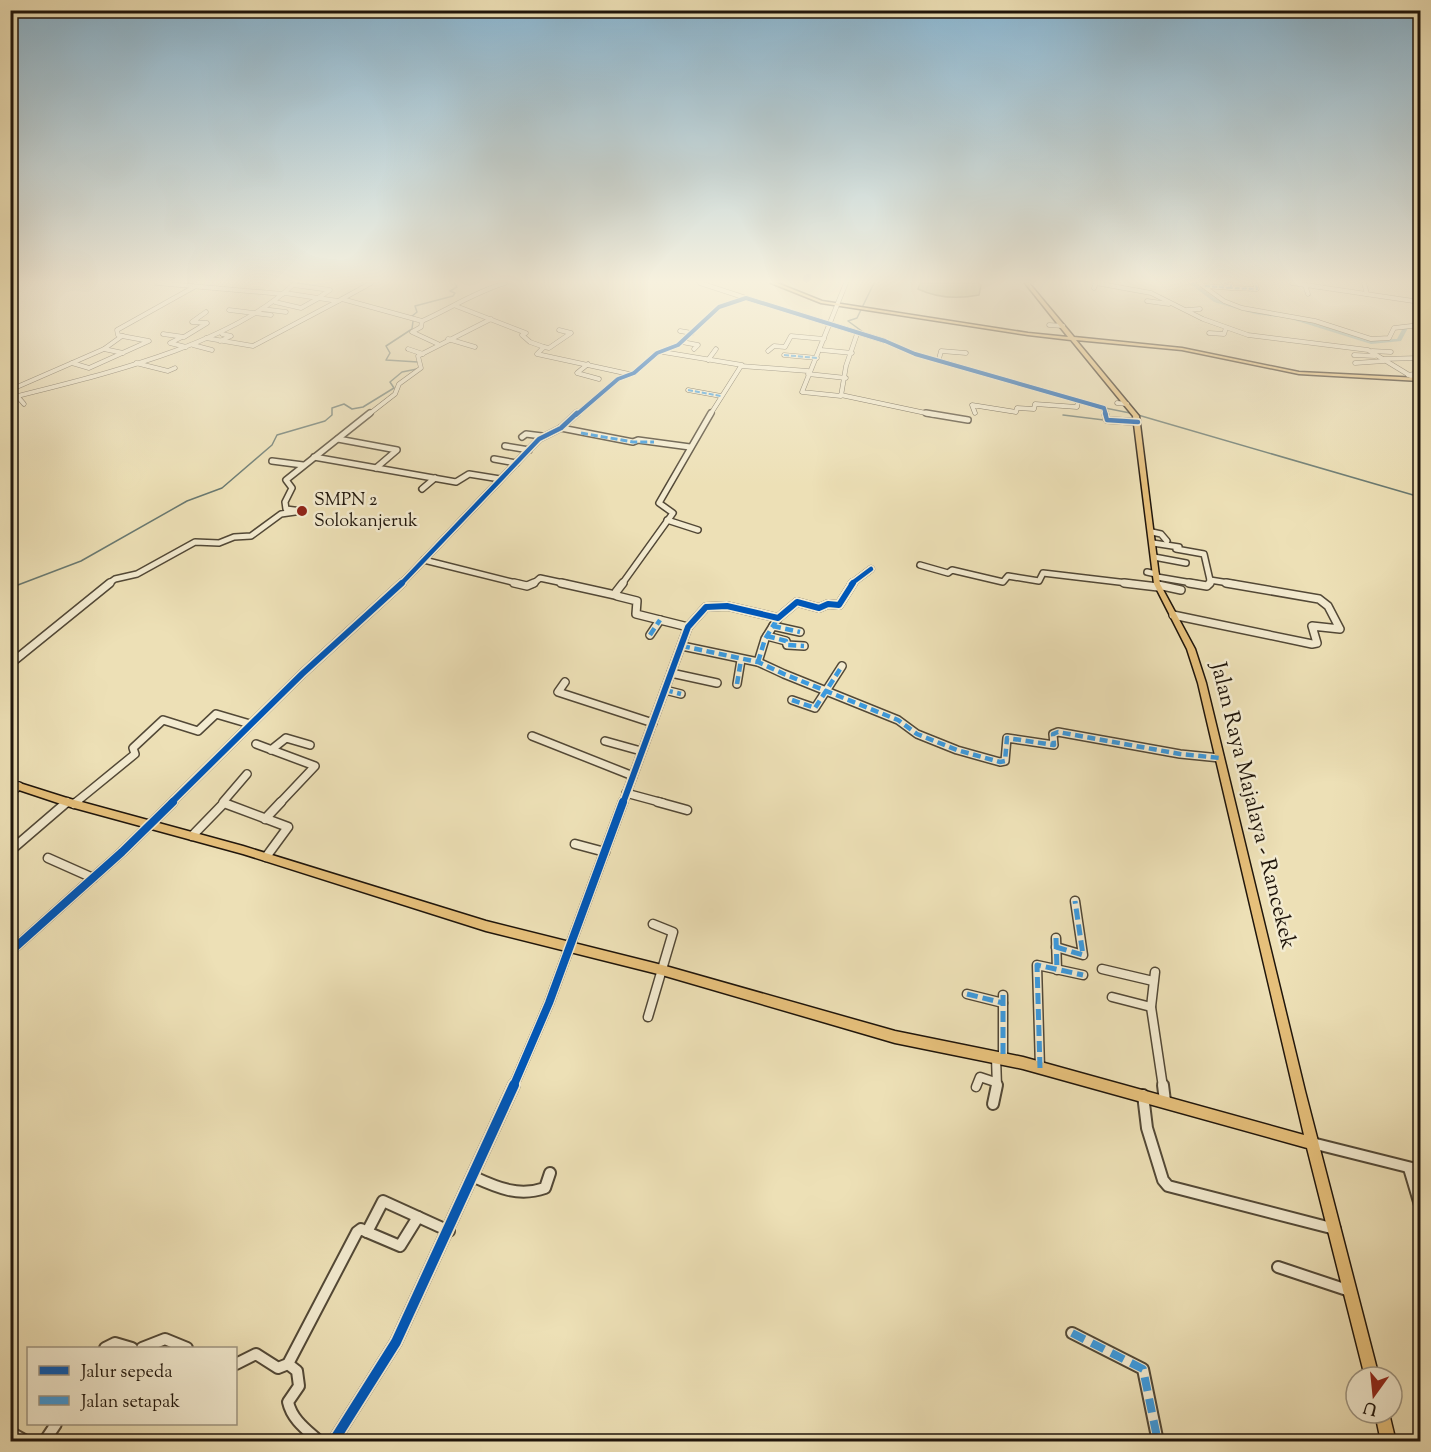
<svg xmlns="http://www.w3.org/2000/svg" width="1431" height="1452" font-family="'Sorts Mill Goudy',serif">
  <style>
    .green { fill: #bec18a; stroke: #6e6b4a; stroke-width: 1.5 }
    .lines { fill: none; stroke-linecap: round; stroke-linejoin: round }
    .stream { stroke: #697971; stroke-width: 1.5 }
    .river { fill: #9bbbb5; fill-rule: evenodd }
    .minor-far4-casing { stroke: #524836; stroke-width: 5 }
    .minor-far3-casing { stroke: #524836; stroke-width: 8 }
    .minor-far2-casing { stroke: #524836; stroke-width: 10 }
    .minor-far1-casing { stroke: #524836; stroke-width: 11 }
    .minor-casing { stroke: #524836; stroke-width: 14 }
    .major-casing { stroke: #1f150b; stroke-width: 3 }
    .minor-far4 { stroke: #f3ebd0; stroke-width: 4 }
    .minor-far3 { stroke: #f3ebd0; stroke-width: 5 }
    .minor-far2 { stroke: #f3ebd0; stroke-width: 7 }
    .minor-far1 { stroke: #f3ebd0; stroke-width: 8 }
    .minor { stroke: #f3ebd0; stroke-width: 10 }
    .major { fill: #e6c07b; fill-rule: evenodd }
    .quiet-far4 { stroke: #3c9ade; stroke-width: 2; stroke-dasharray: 5 2; stroke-linecap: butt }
    .quiet-far3 { stroke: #3c9ade; stroke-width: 3; stroke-dasharray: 7 3; stroke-linecap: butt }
    .quiet-far2 { stroke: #3c9ade; stroke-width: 4.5; stroke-dasharray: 8 4.5; stroke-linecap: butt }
    .quiet-far1 { stroke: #3c9ade; stroke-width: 5; stroke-dasharray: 11 5; stroke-linecap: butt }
    .quiet { stroke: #3c9ade; stroke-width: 8; stroke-dasharray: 14 8; stroke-linecap: butt }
    .cycleway-far4-casing { stroke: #f3ebd0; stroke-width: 6 }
    .cycleway-far3-casing { stroke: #f3ebd0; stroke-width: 8 }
    .cycleway-far2-casing { stroke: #f3ebd0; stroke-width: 10 }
    .cycleway-far1-casing { stroke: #f3ebd0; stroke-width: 11 }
    .cycleway-casing { stroke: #f3ebd0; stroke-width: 14 }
    .cycleway-far4 { stroke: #0057b8; stroke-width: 4 }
    .cycleway-far3 { stroke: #0057b8; stroke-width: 4.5 }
    .cycleway-far2 { stroke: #0057b8; stroke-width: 6 }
    .cycleway-far1 { stroke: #0057b8; stroke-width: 8 }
    .cycleway { stroke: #0057b8; stroke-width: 10 }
    .poi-dot { fill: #8f2418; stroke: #f3ebd0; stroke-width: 2 }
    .labels { text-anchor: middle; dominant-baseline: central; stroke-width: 5; stroke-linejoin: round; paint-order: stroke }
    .far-poi-label { font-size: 18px; fill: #1f150b; stroke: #f3ebd0; text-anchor: start }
    .street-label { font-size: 22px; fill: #1f150b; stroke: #f3ebd0 }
  </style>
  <rect width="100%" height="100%" fill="#ede0b6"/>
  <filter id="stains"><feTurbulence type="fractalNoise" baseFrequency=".00333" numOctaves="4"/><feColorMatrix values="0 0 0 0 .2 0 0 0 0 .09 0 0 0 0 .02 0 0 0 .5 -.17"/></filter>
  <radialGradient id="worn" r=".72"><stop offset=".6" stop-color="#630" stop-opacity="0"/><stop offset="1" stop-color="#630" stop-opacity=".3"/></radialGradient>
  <path class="green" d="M920,283H978L981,285L979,295C959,299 937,298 918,289Z"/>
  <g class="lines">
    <g class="stream">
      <path d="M874,283L857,318L848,321L863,332V336L874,339"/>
      <path d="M411,317L417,312L415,306L453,296L455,293L450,291L457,287L455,283"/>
      <path d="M413,321L412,329L386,346L390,353L386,360L418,362"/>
      <path d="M939,359L957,364"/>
      <path d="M1105,408L1130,413"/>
      <path d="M1063,415L1104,420"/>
      <path d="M1138,415L1420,497"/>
      <path d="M10,588L81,561L187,501L222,488L272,445L277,435L325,421L332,415V408L344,404L352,409L363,407L394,388L390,382L402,372L417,369"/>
    </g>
    <g class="river">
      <path d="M1189,283H1194L1218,300L1256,312L1279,316L1277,317L1255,314L1214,302Z"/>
      <path d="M1296,318L1371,340L1397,339L1404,326H1414L1416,327L1408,328L1401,341L1371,344L1294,320V318Z"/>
    </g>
    <g class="minor-far4-casing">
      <g id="minor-far4">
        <path d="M157,283L283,294"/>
        <path d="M700,283L746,298"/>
        <path d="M846,283L802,392L841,396L846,366L857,334"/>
        <path d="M1199,283L1224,301L1242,308L1315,321L1371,339L1389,338L1394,328L1420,325"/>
        <path d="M1224,283L1231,285V288L1257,289L1255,283"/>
        <path d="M1292,283L1420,302"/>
        <path d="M1364,283L1367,294"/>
        <path d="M294,285L330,290L318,298"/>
        <path d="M1305,285L1308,294"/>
        <path d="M1205,286L1231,288"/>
        <path d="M1094,288L1096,283L1151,293L1203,319L1248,335L1368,350L1414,378"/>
        <path d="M285,293L338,301"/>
        <path d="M342,299L371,283"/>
        <path d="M1147,301L1169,304"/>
        <path d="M275,302L301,308L319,298"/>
        <path d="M456,306L526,333L522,335L530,342L544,347L537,354L629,374"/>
        <path d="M262,309L286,312"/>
        <path d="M229,310L271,315"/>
        <path d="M1187,310L1200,309"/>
        <path d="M1049,325L1063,326"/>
        <path d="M680,331L692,333"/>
        <path d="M1209,333L1224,334L1226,328"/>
        <path d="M163,334L184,337L207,323L192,322L206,312"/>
        <path d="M123,336L118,335L117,330L194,287"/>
        <path d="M182,337L170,343L186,347"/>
        <path d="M206,338L253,346L342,299L422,321"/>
        <path d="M448,339L475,347"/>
        <path d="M220,341L231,336L222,334"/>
        <path d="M682,342L698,345L694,349"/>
        <path d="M438,344L412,332L421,327L422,321C451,308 475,292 505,283"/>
        <path d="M193,345L212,350"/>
        <path d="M544,347L549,348L571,333L559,330"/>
        <path d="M408,349L423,354"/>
        <path d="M821,350L852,353"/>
        <path d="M768,351L774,346L785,347L791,336L824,339"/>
        <path d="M1372,351L1391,352"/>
        <path d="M663,352L742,365"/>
        <path d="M784,355L817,358"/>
        <path d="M1354,355L1375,356"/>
        <path d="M939,359L941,351L966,353"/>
        <path d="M1382,359L1419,358"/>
        <path d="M708,360L716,349"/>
        <path d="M72,363L104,349L123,353"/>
        <path d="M136,363L168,371L175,368"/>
        <path d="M1355,363L1384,361"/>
        <path d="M588,364L577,373L599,379"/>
        <path d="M808,374L846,378"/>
        <path d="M1408,375L1420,373"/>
        <path d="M10,390L72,363L89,368L149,341L122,336L104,349"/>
        <path d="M688,390L721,396"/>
        <path d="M841,395L935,415"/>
        <path d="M18,397L24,404"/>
        <path d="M10,398C99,375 228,347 295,283"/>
        <path d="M1117,403L1127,404"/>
        <path d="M975,413L972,405L1016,412L1017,408L1034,409L1035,404L1077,407L1078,401"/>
        <path d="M368,415L395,394L399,384L421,368L418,356L491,319"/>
        <path d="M576,415L618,379L634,373L657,353L678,345L719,307L746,298L885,341L915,354L1104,408L1106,415"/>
        <path d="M710,415L741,366L808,371"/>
      </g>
    </g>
    <g class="minor-far3-casing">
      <g id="minor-far3">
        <path d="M926,413L968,420"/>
        <path d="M1105,413L1107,420L1138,422"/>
        <path d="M561,428L633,442L638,440L690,447"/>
        <path d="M522,437L526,434L542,436"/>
        <path d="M338,439L397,450L376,468"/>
        <path d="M505,446L529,450"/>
        <path d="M314,457L456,482L469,474L500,479"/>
        <path d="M494,459L516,463"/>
        <path d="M272,461L303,465"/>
        <path d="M422,489L435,478"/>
        <path d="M667,520L698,530"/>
        <path d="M1152,532L1161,534L1167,541"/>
        <path d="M1153,543L1179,547"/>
        <path d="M1176,549L1204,554L1210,580"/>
        <path d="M1154,557L1186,563"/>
        <path d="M424,560L520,584"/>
        <path d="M920,565L948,573L952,570L1003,582L1008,576L1039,581L1043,573L1136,584"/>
        <path d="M1147,572L1156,574"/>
        <path d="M1157,577L1198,584"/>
        <path d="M108,584L115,579L137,574L195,542L219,543L234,537L251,536L281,514L302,511L286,509L285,502L292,488L286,480L370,413"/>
        <path d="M401,584L539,439L561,428L577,413"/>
        <path d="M533,584L540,578L568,584"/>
        <path d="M622,584L673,513L659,503L711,413"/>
        <path d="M851,584L871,569"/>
        <path d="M1210,584V580L1235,584"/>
      </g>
    </g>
    <g class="minor-far2-casing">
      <g id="minor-far2">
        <path d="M514,583L527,586L534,583"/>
        <path d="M561,583L615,595"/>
        <path d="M623,583L616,592L617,596L637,601L636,614L688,627"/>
        <path d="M1124,583L1158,587"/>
        <path d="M1189,583L1207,586L1210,583"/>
        <path d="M1158,585L1181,590"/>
        <path d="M1173,615L1312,644L1317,643L1312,626L1340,629L1328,606L1319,599L1226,583"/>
        <path d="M773,626L800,632"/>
        <path d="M650,635L660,620"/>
        <path d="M767,636L786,641L787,645L804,646"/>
        <path d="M682,646L758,662L784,674L898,720L917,734L957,750L1000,762L1005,761L1007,738L1054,745L1053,734L1058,732L1180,754L1220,758"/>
        <path d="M758,662L765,639L778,618"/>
        <path d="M10,664L110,583"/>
        <path d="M671,673L717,683"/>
        <path d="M565,682L558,692L653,723"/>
        <path d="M737,684L741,660"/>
        <path d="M665,690L681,694"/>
        <path d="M792,700L815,708L842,666"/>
        <path d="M532,736L633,776"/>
        <path d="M605,741L641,751"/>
        <path d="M256,744L315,766L280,803"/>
        <path d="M271,750L286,738L310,745"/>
        <path d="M10,793L19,786"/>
        <path d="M626,793L663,803"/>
        <path d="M223,802L247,774"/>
        <path d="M75,803L135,754L133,748L163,720L198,731L216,714L250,724"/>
        <path d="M171,803L302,674L402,583"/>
        <path d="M623,803L688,627L706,607L727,606L778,618L797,602L819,608L828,604L839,605L853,583"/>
      </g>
    </g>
    <g class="minor-far1-casing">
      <g id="minor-far1">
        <path d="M658,802L687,810"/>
        <path d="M74,804L77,802"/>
        <path d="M265,819L281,802"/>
        <path d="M192,836L224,803L288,827L266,857"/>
        <path d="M575,844L605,852"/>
        <path d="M10,851L67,802"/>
        <path d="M48,858L93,878"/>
        <path d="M1056,938L1057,970"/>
        <path d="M1056,947L1083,955L1075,901"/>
        <path d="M10,952L122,852L173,802"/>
        <path d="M1102,969L1153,981"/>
        <path d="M1155,972L1151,1007L1163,1087"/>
        <path d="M967,994L1003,1003"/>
        <path d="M1003,995V1059"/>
        <path d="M1112,997L1151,1007"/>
        <path d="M648,1017L673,932L653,924"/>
        <path d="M996,1057L997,1087"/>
        <path d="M1040,1068L1037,965L1083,975"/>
        <path d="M513,1087L549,1003L623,802"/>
        <path d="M976,1087L980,1077L995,1082"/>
      </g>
    </g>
    <g class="minor-casing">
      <g id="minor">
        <path d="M1163,1085L1165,1101"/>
        <path d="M1143,1095L1147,1128L1163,1180L1168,1186L1335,1229"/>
        <path d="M993,1104L997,1085"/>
        <path d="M1312,1143L1420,1170"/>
        <path d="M1409,1168L1420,1205"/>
        <path d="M474,1177C498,1188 519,1197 545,1188L550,1173"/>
        <path d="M367,1232L400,1246L418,1217"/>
        <path d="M1278,1267L1350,1291"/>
        <path d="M1072,1333L1143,1369L1158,1442"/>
        <path d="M105,1348L115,1343L132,1348"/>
        <path d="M142,1348L165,1339L187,1348"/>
        <path d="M236,1364L256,1354L278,1368L288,1364L357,1232L361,1229L367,1232L383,1201L449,1231"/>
        <path d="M288,1364L297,1371L299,1386L288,1402C292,1420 307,1430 320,1442"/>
        <path d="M10,1432L28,1442"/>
        <path d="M44,1442L56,1424"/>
        <path d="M333,1442L396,1342L514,1085"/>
      </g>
    </g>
    <g class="major-casing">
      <g id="major">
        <path d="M771,283H777L822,301L1028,333L1068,337L1025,283H1029L1074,337L1182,348L1299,372L1420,378V381L1299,374L1182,350L1076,340L1139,416L1160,584L1195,649L1206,683L1305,1091L1379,1377H1365L1307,1148L1023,1069L895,1043L662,975L486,931L243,854L67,806L10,787V780L67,798L243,846L486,921L662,965L895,1031L1023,1057L1304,1135L1198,683L1187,649L1154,584L1133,416L1071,340L1028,335L821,303Z"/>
        <path d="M1375,1413H1389L1396,1442H1381Z"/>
      </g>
    </g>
    <use href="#minor-far4" class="minor-far4"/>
    <use href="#minor-far3" class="minor-far3"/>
    <use href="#minor-far2" class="minor-far2"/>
    <use href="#minor-far1" class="minor-far1"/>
    <use href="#minor" class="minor"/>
    <use href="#major" class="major"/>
    <g class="quiet-far4">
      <path d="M1224,283L1231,285V288L1257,289L1255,283"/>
      <path d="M1205,286L1231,288"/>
      <path d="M784,355L817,358"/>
      <path d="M688,390L721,396"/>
    </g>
    <path class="quiet-far3" d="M581,433L633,442H654"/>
    <g class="quiet-far2">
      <path d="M773,626L800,632"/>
      <path d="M650,635L660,620"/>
      <path d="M767,636L786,641L787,645L804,646"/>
      <path d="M682,646L758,662L784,674L898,720L917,734L957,750L1000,762L1005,761L1007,738L1054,745L1053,734L1058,732L1180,754L1220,758"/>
      <path d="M758,662L765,639L778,618"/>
      <path d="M737,684L741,660"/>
      <path d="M665,690L681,694"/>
      <path d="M792,700L815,708L842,666"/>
    </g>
    <g class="quiet-far1">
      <path d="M1056,938L1057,970"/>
      <path d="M1056,947L1083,955L1075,901"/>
      <path d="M967,994L1003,1003"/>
      <path d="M1003,995V1059"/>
      <path d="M1040,1068L1037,965L1083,975"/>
    </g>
    <path class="quiet" d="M1072,1333L1143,1369L1158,1442"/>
    <g class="cycleway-far4-casing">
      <path id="cycleway-far4" d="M576,415L618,379L634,373L657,353L678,345L719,307L746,298L885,341L915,354L1104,408L1106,415"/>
    </g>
    <g class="cycleway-far3-casing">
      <g id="cycleway-far3">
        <path d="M1105,413L1107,420L1138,422"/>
        <path d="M401,584L539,439L561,428L577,413"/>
        <path d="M851,584L871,569"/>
      </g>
    </g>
    <g class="cycleway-far2-casing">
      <g id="cycleway-far2">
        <path d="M171,803L302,674L402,583"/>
        <path d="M623,803L688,627L706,607L727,606L778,618L797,602L819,608L828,604L839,605L853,583"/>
      </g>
    </g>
    <g class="cycleway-far1-casing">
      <g id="cycleway-far1">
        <path d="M10,952L122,852L173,802"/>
        <path d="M513,1087L549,1003L623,802"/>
      </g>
    </g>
    <g class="cycleway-casing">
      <path id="cycleway" d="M333,1442L396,1342L514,1085"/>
    </g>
    <use href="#cycleway-far4" class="cycleway-far4"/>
    <use href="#cycleway-far3" class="cycleway-far3"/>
    <use href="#cycleway-far2" class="cycleway-far2"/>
    <use href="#cycleway-far1" class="cycleway-far1"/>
    <use href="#cycleway" class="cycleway"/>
  </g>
  <linearGradient id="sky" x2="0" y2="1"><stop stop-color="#89b7d4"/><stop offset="0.58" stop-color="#f7f1de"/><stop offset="1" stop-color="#f7f1de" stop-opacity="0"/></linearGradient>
  <rect width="1431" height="486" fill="url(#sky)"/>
  <circle class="poi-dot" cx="302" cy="511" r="6"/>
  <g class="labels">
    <g class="far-poi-label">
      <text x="314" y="501">SMPN 2<tspan x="314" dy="21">Solokanjeruk</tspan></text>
    </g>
    <g class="street-label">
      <text transform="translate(1252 806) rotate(76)">Jalan Raya Majalaya - Rancekek</text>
    </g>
  </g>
  <rect width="1431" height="1452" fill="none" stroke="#ede0b6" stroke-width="36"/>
  <rect x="12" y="12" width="1407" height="1428" fill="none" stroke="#1f150b" stroke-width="3"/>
  <rect x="18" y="18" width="1395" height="1416" fill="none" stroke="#1f150b" stroke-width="1.5"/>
  <rect x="27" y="1347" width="210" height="78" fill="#f3ebd0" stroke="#9e9581" stroke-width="1.5"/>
  <rect x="39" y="1366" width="30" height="9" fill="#0057b8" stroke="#9e9581" stroke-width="1.5"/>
  <text x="81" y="1377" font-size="18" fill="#1f150b">Jalur sepeda</text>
  <rect x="39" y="1396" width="30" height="9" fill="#3c9ade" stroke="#9e9581" stroke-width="1.5"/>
  <text x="81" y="1407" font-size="18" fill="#1f150b">Jalan setapak</text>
  <g transform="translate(1374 1395) rotate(195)"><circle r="28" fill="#f3ebd0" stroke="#9e9581" stroke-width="1.5"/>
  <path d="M0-4.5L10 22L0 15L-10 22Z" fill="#8f2418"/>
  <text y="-9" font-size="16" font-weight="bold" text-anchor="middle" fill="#1f150b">U</text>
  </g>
  <rect width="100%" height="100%" filter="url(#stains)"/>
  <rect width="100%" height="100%" fill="url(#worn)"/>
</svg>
